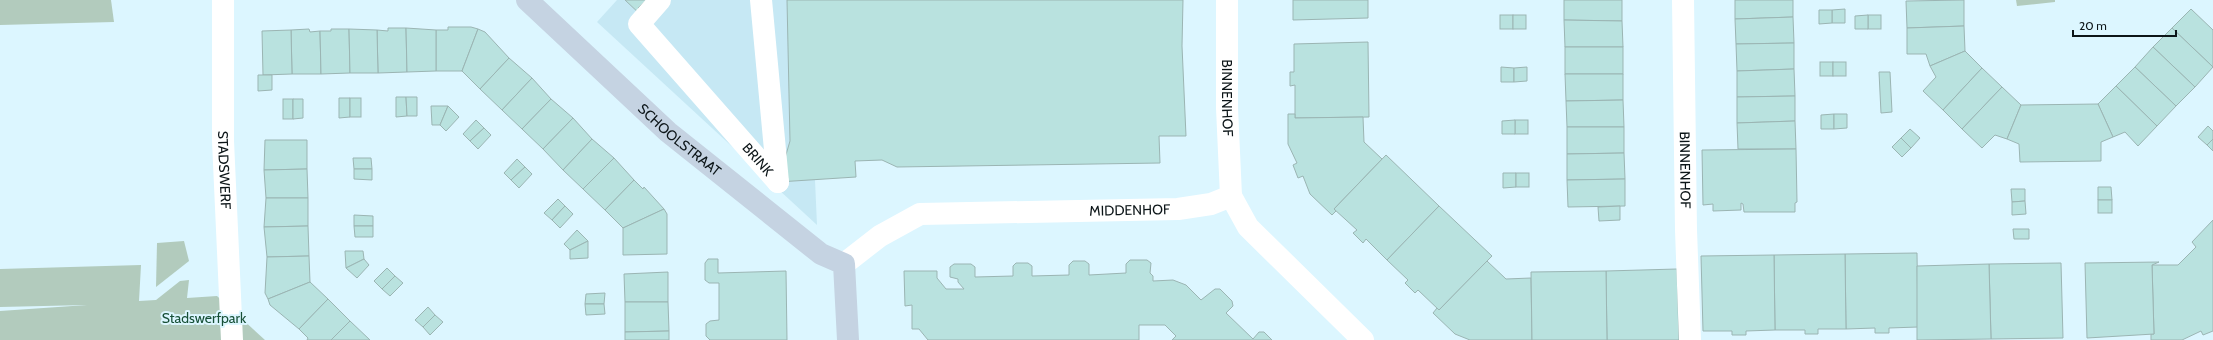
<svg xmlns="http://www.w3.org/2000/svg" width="2213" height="340" font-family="Cabin,sans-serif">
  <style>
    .built { fill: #c6e8f4 }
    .green { fill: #b2cbbd }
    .building { fill: #b9e2df; stroke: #9bb5b3 }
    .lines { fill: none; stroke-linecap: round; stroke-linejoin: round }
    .street { stroke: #fff; stroke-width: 22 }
    .secondary { stroke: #c5d3e2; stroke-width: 22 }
    .labels { text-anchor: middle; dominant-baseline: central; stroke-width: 4; stroke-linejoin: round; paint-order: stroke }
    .street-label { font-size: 14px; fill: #0c1518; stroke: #dcf6ff }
    .park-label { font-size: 14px; fill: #175037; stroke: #dcf6ff }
  </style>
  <rect width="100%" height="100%" fill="#dcf6ff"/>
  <path class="built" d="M617,0H807L817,225L597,22Z"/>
  <g class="green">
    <path d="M0,0H111L114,22L0,25Z"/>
    <path d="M2016,0H2055V2L2017,6Z"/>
    <path d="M184,241L189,261L156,287L157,243Z"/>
    <path d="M141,265L139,301L156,300L180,281L189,280L187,298L217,296L265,340H0V311L87,305L0,307V269Z"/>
  </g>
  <g class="building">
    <path d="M625,0H646L638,8L644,14L642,16Z"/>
    <path d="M787,0H1183L1182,46L1186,136H1159L1160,163L897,167L882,160L855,161L856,177L778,182L790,141Z"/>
    <path d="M1293,0H1368V18L1293,20Z"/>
    <path d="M1564,0H1622V21L1564,20Z"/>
    <path d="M1735,0H1793V17L1735,19Z"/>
    <path d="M1964,0V26L1907,28L1906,1Z"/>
    <path d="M1845,9V23H1832V10Z"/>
    <path d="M2191,9L2213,30V67L2172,28Z"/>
    <path d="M1819,10H1832V23L1819,24Z"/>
    <rect x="1500" y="15" width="13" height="14"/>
    <rect x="1513" y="15" width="13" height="14"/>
    <rect x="1868" y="15" width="13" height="14"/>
    <path d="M1868,15V29H1855V16Z"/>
    <path d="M1793,17L1794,43L1736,44L1735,19Z"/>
    <path d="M1564,20L1622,21L1623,47H1565Z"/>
    <path d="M1964,26L1965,51L1930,66L1926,54H1907V28Z"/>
    <path d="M448,27H471L478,29L462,71H436V30H448Z"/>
    <path d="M388,28H406L407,72L378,73L377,30L388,31Z"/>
    <path d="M406,28L436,30V71L407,72Z"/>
    <path d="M2172,28L2213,67L2195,87L2153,47Z"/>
    <path d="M309,29L310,32L320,31L321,74H292L291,30Z"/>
    <path d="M331,29H349L350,73L321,74L320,31H331Z"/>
    <path d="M349,29L377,30L378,73H350Z"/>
    <path d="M478,29L485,32L509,58L480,89L462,71Z"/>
    <path d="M291,30L292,74L263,75L262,31Z"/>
    <path d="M1368,42L1369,117L1295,118V85L1290,86V72H1294V44Z"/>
    <path d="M1794,43V69L1737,71L1736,44Z"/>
    <rect x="1565" y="47" width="58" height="27"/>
    <path d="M2153,47L2195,87L2176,106L2135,67Z"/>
    <path d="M1965,51L1982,68L1943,110L1923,91L1936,77L1930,66Z"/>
    <path d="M509,58L532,78L502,110L480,89Z"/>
    <rect x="1820" y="62" width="13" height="14"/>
    <rect x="1833" y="62" width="13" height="14"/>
    <path d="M1501,67L1514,68V82H1501Z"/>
    <path d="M1527,67V81L1514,82V68Z"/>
    <path d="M2135,67L2176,106L2157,126L2116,86Z"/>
    <path d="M1982,68L2002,87L1962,129L1943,110Z"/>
    <path d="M1794,69L1795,96L1737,97V71Z"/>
    <path d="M1879,72H1890L1892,112L1881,113Z"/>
    <path d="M1565,74H1623V100L1566,101Z"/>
    <path d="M258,75H272V90L258,91Z"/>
    <path d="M532,78L551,99L522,129L502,110Z"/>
    <path d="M2116,86L2157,126L2138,146L2125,132L2113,137L2098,104Z"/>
    <path d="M2002,87L2021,105L2007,139L1995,135L1982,148L1962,129Z"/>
    <path d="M1795,96V121L1737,123V97Z"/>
    <path d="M396,97H406L407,116L396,117Z"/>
    <path d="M406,97H417V116H407Z"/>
    <path d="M339,98H350V117L339,118Z"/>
    <rect x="350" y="98" width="11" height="19"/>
    <rect x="283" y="99" width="10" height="20"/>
    <path d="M293,99H303V118L293,119Z"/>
    <path d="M551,99L573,118L543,149L522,129Z"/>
    <path d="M1623,100L1624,127H1567L1566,101Z"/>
    <path d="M2098,104L2113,137L2101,142V161L2020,162L2019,144L2007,139L2021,105Z"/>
    <path d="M431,106H448L440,125H432Z"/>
    <path d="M448,106L459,117L446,131L440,125Z"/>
    <path d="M1288,114H1295V118L1363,117L1364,142L1382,159L1334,209L1336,211L1332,215L1310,194L1303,176L1298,178L1293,165L1297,163L1288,144Z"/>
    <path d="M1834,114V129H1821V115Z"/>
    <path d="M1834,114H1847V128L1834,129Z"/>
    <path d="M573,118L592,139L563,170L543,149Z"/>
    <path d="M476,120L484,128L470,141L463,134Z"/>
    <rect x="1515" y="120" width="13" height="14"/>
    <path d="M1515,120V134H1502V121Z"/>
    <path d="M1795,121L1796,149H1738L1737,123Z"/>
    <path d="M2208,126L2213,131V139L2207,145L2198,137Z"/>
    <path d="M1567,127H1624V153L1567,154Z"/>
    <path d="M484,128L491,135L478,149L470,141Z"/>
    <path d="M1910,129L1920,138L1911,148L1901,138Z"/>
    <path d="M1901,138L1911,148L1902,157L1892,147Z"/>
    <path d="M592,139L614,158L583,189L563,170Z"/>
    <path d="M2213,139V151L2207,145Z"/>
    <path d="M265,140H307V169L264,170Z"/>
    <path d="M1796,149L1797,202L1795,203V212H1744L1743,204L1741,203V210L1713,211V204L1703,205L1702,150Z"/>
    <path d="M1624,153L1625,179L1567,180V154Z"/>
    <path d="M1386,155L1439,206L1387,260L1366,239L1363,243L1353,233L1357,230L1334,209Z"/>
    <path d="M353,158H371L372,169H354Z"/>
    <path d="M614,158L634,180L605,210L583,189Z"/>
    <path d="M517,159L525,167L511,180L504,173Z"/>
    <path d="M525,167L532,174L519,188L511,180Z"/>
    <path d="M307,169L308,198H266L264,170Z"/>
    <path d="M354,169H372V180L354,179Z"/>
    <path d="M1503,173H1516V187L1503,188Z"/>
    <rect x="1516" y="173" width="13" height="14"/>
    <path d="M1625,179V206L1568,207L1567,180Z"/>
    <path d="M634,180L643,189L644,187L664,209L623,228L605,210Z"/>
    <path d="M2098,187H2111L2112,200H2098Z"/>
    <path d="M2011,189H2025V201L2012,202Z"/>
    <path d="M266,198H308V226L264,227Z"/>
    <path d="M558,199L565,206L552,220L544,213Z"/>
    <rect x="2098" y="200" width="14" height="13"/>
    <path d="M2025,201L2026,214L2012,215V202Z"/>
    <path d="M565,206L573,214L560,228L552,220Z"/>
    <path d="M1439,206L1492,256L1439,310L1418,290L1415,293L1405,283L1408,280L1387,260Z"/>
    <path d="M1620,206V220L1599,221L1598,207Z"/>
    <path d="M664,209L667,214V254L623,255V228Z"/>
    <path d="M354,215L373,216V226H354Z"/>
    <path d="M2213,220V331L2203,335L2201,331L2182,340H2151V334H2154L2152,265H2178L2196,247L2192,242Z"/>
    <path d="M308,226L309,256L267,257L264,227Z"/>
    <path d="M354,226H373V237H355Z"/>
    <path d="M2013,229H2029V239H2014Z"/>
    <path d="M577,230L588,241L570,250L564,244Z"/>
    <path d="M588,241V258L570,259V250Z"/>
    <path d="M345,251H363L364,259L346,268Z"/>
    <path d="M1917,253L1918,327L1889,328V333H1875V328L1846,329L1845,254Z"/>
    <path d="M1845,254L1846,329H1818V334H1805V330H1775L1774,255Z"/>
    <path d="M1774,255L1775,330L1746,331V335H1732V331H1703L1701,256Z"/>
    <path d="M309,256L310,282L268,299L265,293L267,257Z"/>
    <path d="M364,259L369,265L357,278L346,268Z"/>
    <path d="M708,259H718V273L786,271L787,340H710L706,336V324L710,321L719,320V283H709L705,280V263Z"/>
    <path d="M1130,260H1147L1151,263L1150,273L1153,276V281L1173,280L1186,285L1201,300L1215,289H1220L1232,301L1233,306L1226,313L1253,339L1259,332H1264L1272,340H1172L1176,336L1165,325H1139V340H928L919,329H912V305L905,306L904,271H937V278L946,289H964L958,282V279L950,277V267L954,264H971L975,267V277L1013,276V266L1016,263H1028L1032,266V276L1069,275V265L1073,261H1085L1089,264V275L1126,273V264Z"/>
    <path d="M1487,261L1506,279L1531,278L1532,340H1470L1455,334L1433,313L1437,308L1439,310Z"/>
    <path d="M2159,262L2152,265L2154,334L2087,338L2085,263Z"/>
    <path d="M2061,263L2063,338L1991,339L1989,264Z"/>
    <path d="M1989,264L1991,339L1917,340V266Z"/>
    <path d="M387,268L395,276L382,289L374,281Z"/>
    <path d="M1677,269L1679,340H1607L1606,271Z"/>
    <path d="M1606,271L1607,340H1532L1531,272Z"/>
    <path d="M668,272V302H625L624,274Z"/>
    <path d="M395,276L403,283L390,296L382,289Z"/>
    <path d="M310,282L328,299L299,329L270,305L268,299Z"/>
    <path d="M605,293L604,304H585L586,294Z"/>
    <path d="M328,299L350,321L331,340H307L308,338L299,329Z"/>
    <path d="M625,302H668L669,331L625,332Z"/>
    <path d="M585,304H604L605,314L586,315Z"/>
    <path d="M428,307L435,315L423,327L415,320Z"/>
    <path d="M435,315L443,322L430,335L423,327Z"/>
    <path d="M350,321L370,340H331Z"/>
    <path d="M669,331V340H625V332Z"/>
  </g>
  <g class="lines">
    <g class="street">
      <path id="s1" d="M223,0V141L232,340"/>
      <path id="s2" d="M660,0L639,24L778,182"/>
      <path d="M761,0L778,182"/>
      <path id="s3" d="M1227,0V108L1231,196"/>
      <path id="s4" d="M1683,0L1686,230L1690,340"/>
      <path id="s5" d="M844,264L880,236L920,214L1178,209L1211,204L1231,196L1248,227L1363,340"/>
    </g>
    <path class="secondary" id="s6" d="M527,0L668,132L821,254L844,264L848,340"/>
  </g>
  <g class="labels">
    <g class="street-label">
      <text stroke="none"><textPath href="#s3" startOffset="98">BINNENHOF</textPath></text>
      <text stroke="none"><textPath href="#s6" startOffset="207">SCHOOLSTRAAT</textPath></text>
      <text stroke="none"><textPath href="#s2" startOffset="212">BRINK</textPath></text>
      <text stroke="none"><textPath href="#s1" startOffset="170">STADSWERF</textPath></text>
      <text stroke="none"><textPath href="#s4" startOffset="170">BINNENHOF</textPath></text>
      <text stroke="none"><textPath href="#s5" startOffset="301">MIDDENHOF</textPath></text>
    </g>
    <g class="park-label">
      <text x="204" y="318">Stadswerfpark</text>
    </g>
  </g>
  <path d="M2073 30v6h103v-6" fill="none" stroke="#0c1518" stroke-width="2"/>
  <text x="2079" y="30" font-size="12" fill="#0c1518" stroke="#dcf6ff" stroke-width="3" paint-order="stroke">20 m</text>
</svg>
